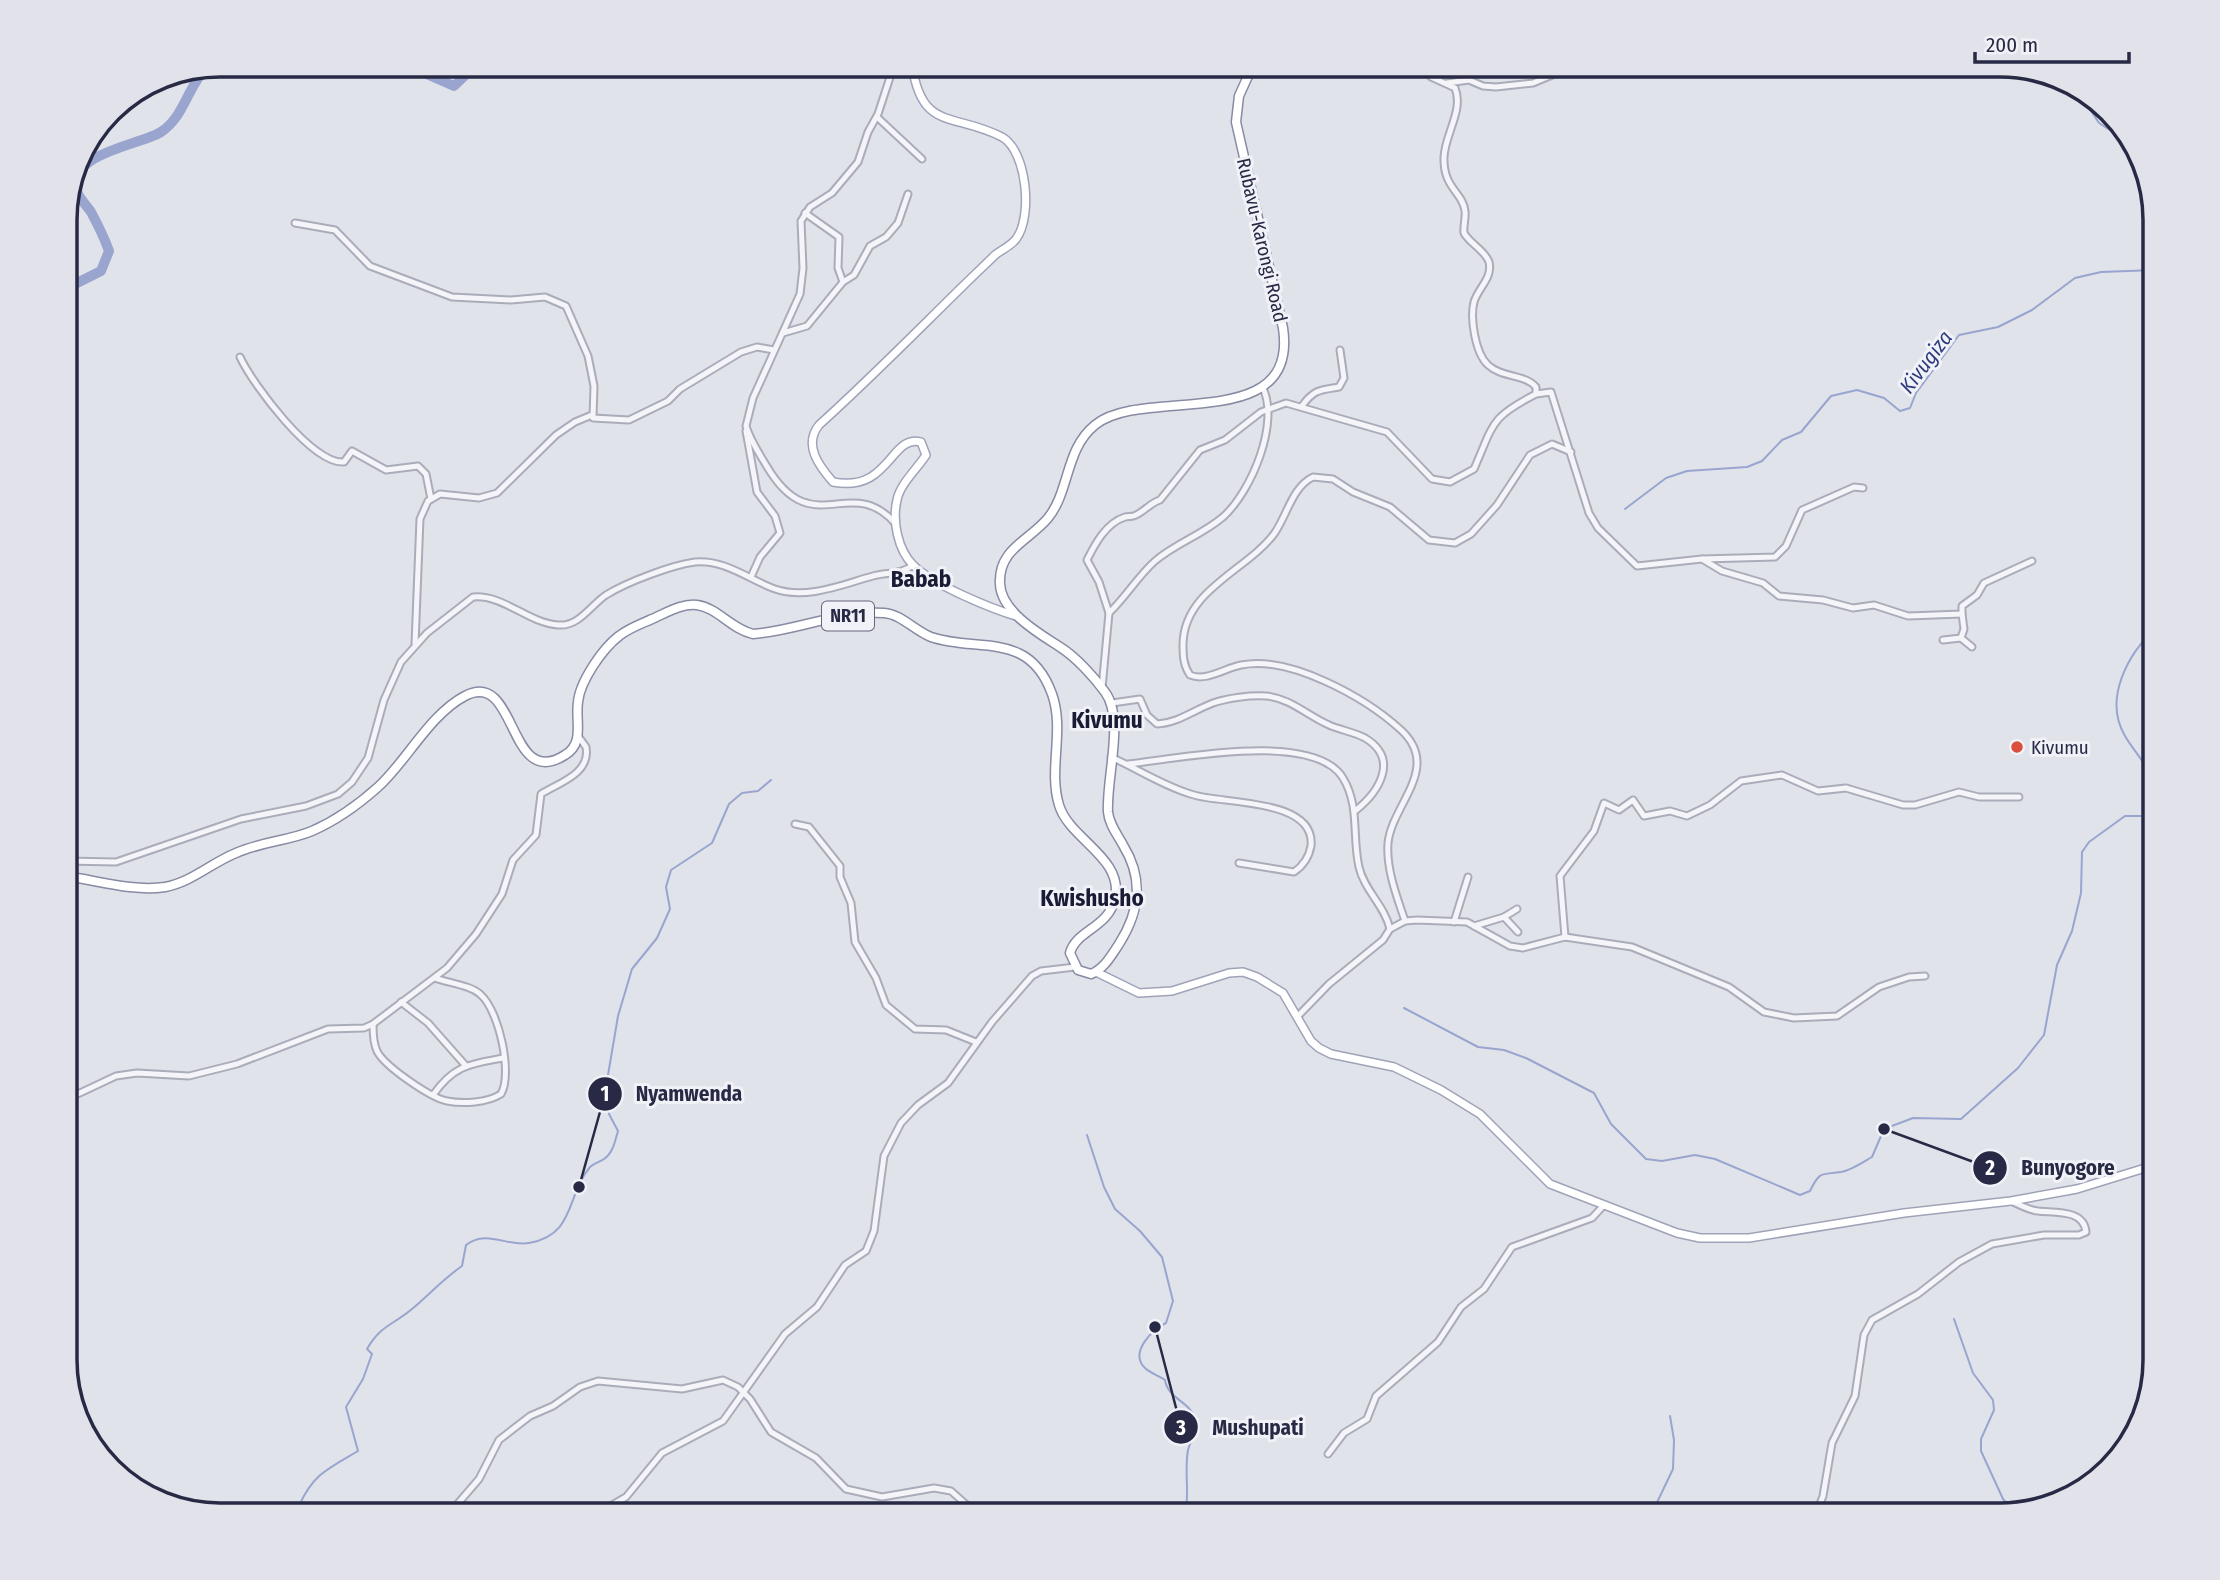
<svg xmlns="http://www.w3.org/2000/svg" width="2220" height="1580" font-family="'Fira Sans Condensed',sans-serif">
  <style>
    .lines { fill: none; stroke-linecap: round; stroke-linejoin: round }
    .stream { stroke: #99a5ce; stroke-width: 2 }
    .river { stroke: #99a5ce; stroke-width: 10 }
    .minor-casing { stroke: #aaacb9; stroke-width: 9 }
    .major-casing { stroke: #9fa3b8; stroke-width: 10 }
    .highway-casing { stroke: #878ba3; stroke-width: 11 }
    .minor { stroke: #f5f5f9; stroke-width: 5 }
    .major { stroke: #fff; stroke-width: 7 }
    .highway { stroke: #fff; stroke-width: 8 }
    .poi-dot { fill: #db4e3b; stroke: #f1f2f8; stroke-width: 2.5 }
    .labels { text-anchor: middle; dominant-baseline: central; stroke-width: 6; stroke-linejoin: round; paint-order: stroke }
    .shield { fill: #f1f2f8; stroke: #64667b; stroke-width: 2 }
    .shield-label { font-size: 18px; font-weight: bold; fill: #282a45 }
    .street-label { font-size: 19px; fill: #282a45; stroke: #f1f2f8 }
    .poi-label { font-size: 19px; fill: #282a45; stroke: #f1f2f8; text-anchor: start }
    .water-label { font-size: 21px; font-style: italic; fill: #2d3c7d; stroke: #f1f2f8 }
    .quarter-label { font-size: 23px; font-weight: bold; fill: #1a1c36; stroke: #f1f2f8 }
    .rim { fill: none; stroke: #282a45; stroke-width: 3.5 }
    .leader { fill: none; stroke: #282a45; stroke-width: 2.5 }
    .callout-dot { fill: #282a45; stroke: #f1f2f8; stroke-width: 2.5 }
    .mark-label { font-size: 21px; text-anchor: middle; font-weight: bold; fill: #fff }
    .callout-label { font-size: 21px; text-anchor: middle; font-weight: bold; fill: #282a45; stroke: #f1f2f8; stroke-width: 6; stroke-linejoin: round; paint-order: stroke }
  </style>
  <rect width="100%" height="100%" fill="#e1e3eb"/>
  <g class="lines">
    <g class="stream">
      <path d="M2078,91L2099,123L2136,147"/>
      <path d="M1625,509L1666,478L1687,471L1747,467L1762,461L1782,440L1801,432L1831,396L1857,390L1884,398L1900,411L1910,408L1916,393L1959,335L1998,327L2032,310L2075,278L2101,272L2155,270"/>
      <path d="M2155,629C2128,654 2103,699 2125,736C2135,753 2149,766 2155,786"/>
      <path d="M1404,1008L1478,1047L1504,1050L1526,1058L1594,1093L1611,1124L1646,1159L1662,1161L1695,1155L1715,1159L1800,1195L1810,1191C1820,1170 1822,1175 1841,1172C1852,1170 1863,1162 1872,1157L1884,1129L1913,1118L1961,1119L2018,1068L2044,1035L2057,965L2072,931L2081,893L2082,852L2089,842L2125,816H2143L2155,807"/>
      <path d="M1087,1135L1104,1187L1115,1209L1140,1231L1162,1257L1173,1301L1166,1323C1152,1329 1129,1353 1145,1368C1150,1373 1159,1376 1165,1380C1168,1399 1189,1401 1195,1418C1200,1432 1191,1437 1188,1450C1184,1472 1190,1493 1185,1515"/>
      <path d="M1954,1319L1973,1373L1993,1400L1994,1410L1981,1439V1451L2003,1499L2014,1512"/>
      <path d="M233,1515L242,1510L269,1515"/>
      <path d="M271,1515L299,1506C313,1474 329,1468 358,1451L346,1407L363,1379L372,1354L367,1349C381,1325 393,1325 412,1309C429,1295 443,1279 462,1266L466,1245C487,1229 507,1247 529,1243C576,1235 566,1195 590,1167C594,1163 600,1162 604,1159C613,1153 615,1141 618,1131L609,1114L607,1081L618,1016L632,969L657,938L670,909L666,887L671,870L712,843L729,804L742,793L758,791L771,780"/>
      <path d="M1651,1515L1673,1469L1674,1440L1670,1416"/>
    </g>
    <g class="river">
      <path d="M369,65L384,73L422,72L454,86L476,65"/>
      <path d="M65,289L101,271L109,251C104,237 98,225 91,212C87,206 81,200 78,194C61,154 141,145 161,132C185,116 187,87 207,67"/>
    </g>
    <g class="minor-casing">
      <g id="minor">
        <path d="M894,65L878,114L868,132L858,162L832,193L810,207L801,221L803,268L800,294L753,398L746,426C750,440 759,453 766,465C812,544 849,472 895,523"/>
        <path d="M1422,65L1431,77L1455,88C1464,110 1445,134 1444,157C1443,189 1463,192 1465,211C1466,218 1463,226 1464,233C1470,244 1485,250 1489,262C1493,278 1478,288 1474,302C1470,318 1475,353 1488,365C1502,378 1525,374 1536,387V394L1551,392L1589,513L1598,528L1637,566L1702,559L1722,571L1763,583L1779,596L1823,600L1853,608L1874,605L1908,616L1962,614V606L1977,595L1984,583L2032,561"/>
        <path d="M1447,83L1469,80L1483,86L1496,87L1533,83L1576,65"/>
        <path d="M877,117L922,159"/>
        <path d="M295,223L335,230L370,266L452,297L511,300L545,297L566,306L588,356L594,386L593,418L629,420L668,401L680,389L741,352L757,347L774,350"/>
        <path d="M843,282L854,275L870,246L886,237L898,223L908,194"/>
        <path d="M783,333L807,326L843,282L838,268L839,237L805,213"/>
        <path d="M240,357C253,385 313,465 344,462L352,451L386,470L418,466L426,474L431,499"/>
        <path d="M1302,406C1314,389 1321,390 1339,387L1344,378L1340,350"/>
        <path d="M746,431L757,492L775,516L780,533L760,557L751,577"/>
        <path d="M1702,559L1775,557L1786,546L1802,510L1854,487L1863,488"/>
        <path d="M1109,613C1126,597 1138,576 1155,561C1176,543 1202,535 1223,517C1251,492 1281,422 1262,386"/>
        <path d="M1962,614L1964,629L1961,638L1972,647"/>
        <path d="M1943,640L1961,638"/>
        <path d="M415,644L420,519L428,501L440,494L479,498L497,493L556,435L575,422L592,415"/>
        <path d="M1102,688L1109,613L1099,582L1087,560C1095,544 1106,523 1125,517C1128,516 1133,517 1136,515C1145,511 1150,503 1160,500L1200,450L1225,440L1261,412L1286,403L1387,432L1432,479L1450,482L1474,469C1494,424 1489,418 1536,394"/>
        <path d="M1112,703L1140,699L1147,715L1157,724C1178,723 1194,710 1213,703C1228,698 1250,695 1266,696C1290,698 1308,716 1329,725C1340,730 1354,732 1365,738C1400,759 1379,792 1355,811"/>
        <path d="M1111,757C1138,769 1165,787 1194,795C1222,804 1316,798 1311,846C1309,857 1303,866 1294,872L1239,863"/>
        <path d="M1128,764C1177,759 1314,730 1343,778C1360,806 1352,837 1359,867C1364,890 1385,906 1390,929L1383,940L1329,984L1298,1016"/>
        <path d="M795,824L809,827L840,866V877L851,903L855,942L876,978L886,1005L915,1029L946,1030L976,1042"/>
        <path d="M65,861L116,862L241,819L306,806L338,794L352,782L368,758L384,700L401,662L427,633L473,597C503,594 528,623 558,625C579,627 591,605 606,595C627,582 672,565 695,562C724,559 750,580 775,589C807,600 843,584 873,576C887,572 901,575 913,565"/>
        <path d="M1504,917L1518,932"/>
        <path d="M1405,921C1397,897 1386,869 1388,843C1392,804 1442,768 1401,730C1366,698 1290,655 1241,665C1225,668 1206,682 1190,675C1183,665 1183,655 1183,644C1184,590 1246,571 1274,534C1287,516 1292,487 1313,477L1333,479L1353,492L1390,507L1429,540L1455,543L1471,534L1497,505L1530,455L1552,444L1571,452"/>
        <path d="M1454,922L1468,877"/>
        <path d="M1474,926L1504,917L1517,909"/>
        <path d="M1390,929L1405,921L1417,920L1467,922L1510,946L1523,948L1565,937L1632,947L1729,987L1764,1012L1794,1018L1837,1016L1879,987L1909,977L1925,976"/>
        <path d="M1565,937L1560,876L1594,831L1604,803L1619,810L1633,800L1644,816L1670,811L1687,816L1710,805L1741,781L1782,775L1818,791L1846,788L1903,805H1915L1959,792L1979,797H2019"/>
        <path d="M401,1002L428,1023L466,1066"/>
        <path d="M373,1024C373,1033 373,1043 377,1051C384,1066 431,1098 447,1101C463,1104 487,1103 501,1094C513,1074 499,1011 481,995C471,985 448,983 435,978"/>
        <path d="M433,1095C454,1065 470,1064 503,1058"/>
        <path d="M65,1100L116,1076L137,1073L189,1076L237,1064L328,1029L364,1028L373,1024L447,968L476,934L502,894L513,860L536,835L541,794C558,783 591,774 586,747L578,736"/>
        <path d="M65,1367L68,1339L65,1331"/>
        <path d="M1328,1454L1344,1433L1367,1419L1376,1396L1438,1342L1461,1307L1484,1289L1512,1247L1592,1218L1604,1205"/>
        <path d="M448,1515L479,1479L499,1440L530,1416L553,1406L580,1387L598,1381L682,1389L723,1380L738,1387L750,1399L771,1432L816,1458L846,1489L882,1497L934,1488L951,1491L978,1515"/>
        <path d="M595,1515L626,1497L662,1453L723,1421L785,1334L817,1307L845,1265L866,1251L874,1231L884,1156L901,1123L918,1105L948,1083L992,1022L1032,976L1041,971L1075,967"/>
        <path d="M1816,1515L1823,1496L1832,1443L1855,1396L1864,1335L1872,1320L1918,1294L1959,1262L1992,1244L2044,1235H2079L2086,1232C2084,1209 2054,1213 2038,1211C2028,1210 2020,1205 2011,1201"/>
      </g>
    </g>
    <g class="major-casing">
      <g id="major">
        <path d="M912,65C922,132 953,112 1002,137C1027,151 1033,217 1016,239C1011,246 1001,250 995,255C985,265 974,275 964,285C916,332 869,380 819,425C803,445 819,466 833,482C890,493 890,434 921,442L926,455C917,469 900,484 897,500C892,521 898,550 913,565C933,585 992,609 1019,617"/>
        <path d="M1096,972L1139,993L1172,991L1229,973L1243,972L1257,977L1283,993L1311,1041L1319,1048L1331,1054L1394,1067L1441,1090L1480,1114L1550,1184L1677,1233L1700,1238H1749L1904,1213L2011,1201L2077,1189L2155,1165"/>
      </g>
    </g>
    <g class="highway-casing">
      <path id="highway" d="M65,876C96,880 133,892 165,887C192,882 211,863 236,853C260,842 288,841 312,831C335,821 359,804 378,787C406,762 430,714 465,696C518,668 507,792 565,755C585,743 575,721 578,702C580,681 603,648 619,636C629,628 641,624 652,619C666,613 682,603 697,605C718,608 731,629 753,634C796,631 840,610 884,613C901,614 915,631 931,637C978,653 1029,630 1052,694C1065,730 1048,769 1059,805C1069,839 1124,858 1115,898C1109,928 1076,930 1070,953L1078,970L1091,974C1104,969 1111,956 1119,944C1140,911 1144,879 1123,845C1117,834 1109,824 1108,812C1106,778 1125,719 1105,692C1094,677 1076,657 1060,647C1040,634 1001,612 1000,584C998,549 1029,541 1048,518C1070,491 1065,449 1095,425C1143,385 1299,436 1283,328L1236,122L1239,96L1253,65"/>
    </g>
    <use href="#minor" class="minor"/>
    <use href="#major" class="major"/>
    <use href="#highway" class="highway"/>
  </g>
  <circle class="poi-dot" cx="2017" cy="747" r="7"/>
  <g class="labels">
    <rect class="shield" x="822" y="601.5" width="52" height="29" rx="5"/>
    <g class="shield-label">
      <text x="848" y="616">NR11</text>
    </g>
    <g class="street-label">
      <text transform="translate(1262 240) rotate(77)">Rubavu-Karongi Road</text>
    </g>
    <g class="poi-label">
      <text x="2031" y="747">Kivumu</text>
    </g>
    <g class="water-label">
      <text transform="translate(1926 362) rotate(-53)">Kivugiza</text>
    </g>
    <g class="quarter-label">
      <text x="921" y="579">Babab</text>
      <text x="1107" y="720">Kivumu</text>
      <text x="1092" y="898">Kwishusho</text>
    </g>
  </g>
  <path d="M0 0H2220V1580H0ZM220 77H2000A143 143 0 0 1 2143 220V1360A143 143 0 0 1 2000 1503H220A143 143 0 0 1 77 1360V220A143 143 0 0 1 220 77Z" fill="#e1e2ea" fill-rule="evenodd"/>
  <path class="rim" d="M220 77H2000A143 143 0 0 1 2143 220V1360A143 143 0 0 1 2000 1503H220A143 143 0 0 1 77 1360V220A143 143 0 0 1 220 77Z"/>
  <path class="leader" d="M579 1187L605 1094M1884 1129L1990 1168M1155 1327L1181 1427"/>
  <g class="callout-dot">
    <circle cx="579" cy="1187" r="7"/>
    <circle cx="1884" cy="1129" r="7"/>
    <circle cx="1155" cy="1327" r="7"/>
    <circle cx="605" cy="1094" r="18"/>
    <circle cx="1990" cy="1168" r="18"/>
    <circle cx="1181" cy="1427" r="18"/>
  </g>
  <g class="mark-label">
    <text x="605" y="1101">1</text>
    <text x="1990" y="1175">2</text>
    <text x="1181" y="1435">3</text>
  </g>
  <g class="callout-label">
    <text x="689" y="1101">Nyamwenda</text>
    <text x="2068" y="1175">Bunyogore</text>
    <text x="1258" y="1435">Mushupati</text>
  </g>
  <path d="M1975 52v10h154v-10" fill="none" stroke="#282a45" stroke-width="3.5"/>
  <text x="1986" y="52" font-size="21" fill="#282a45" stroke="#f1f2f8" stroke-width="5" paint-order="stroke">200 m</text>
</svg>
